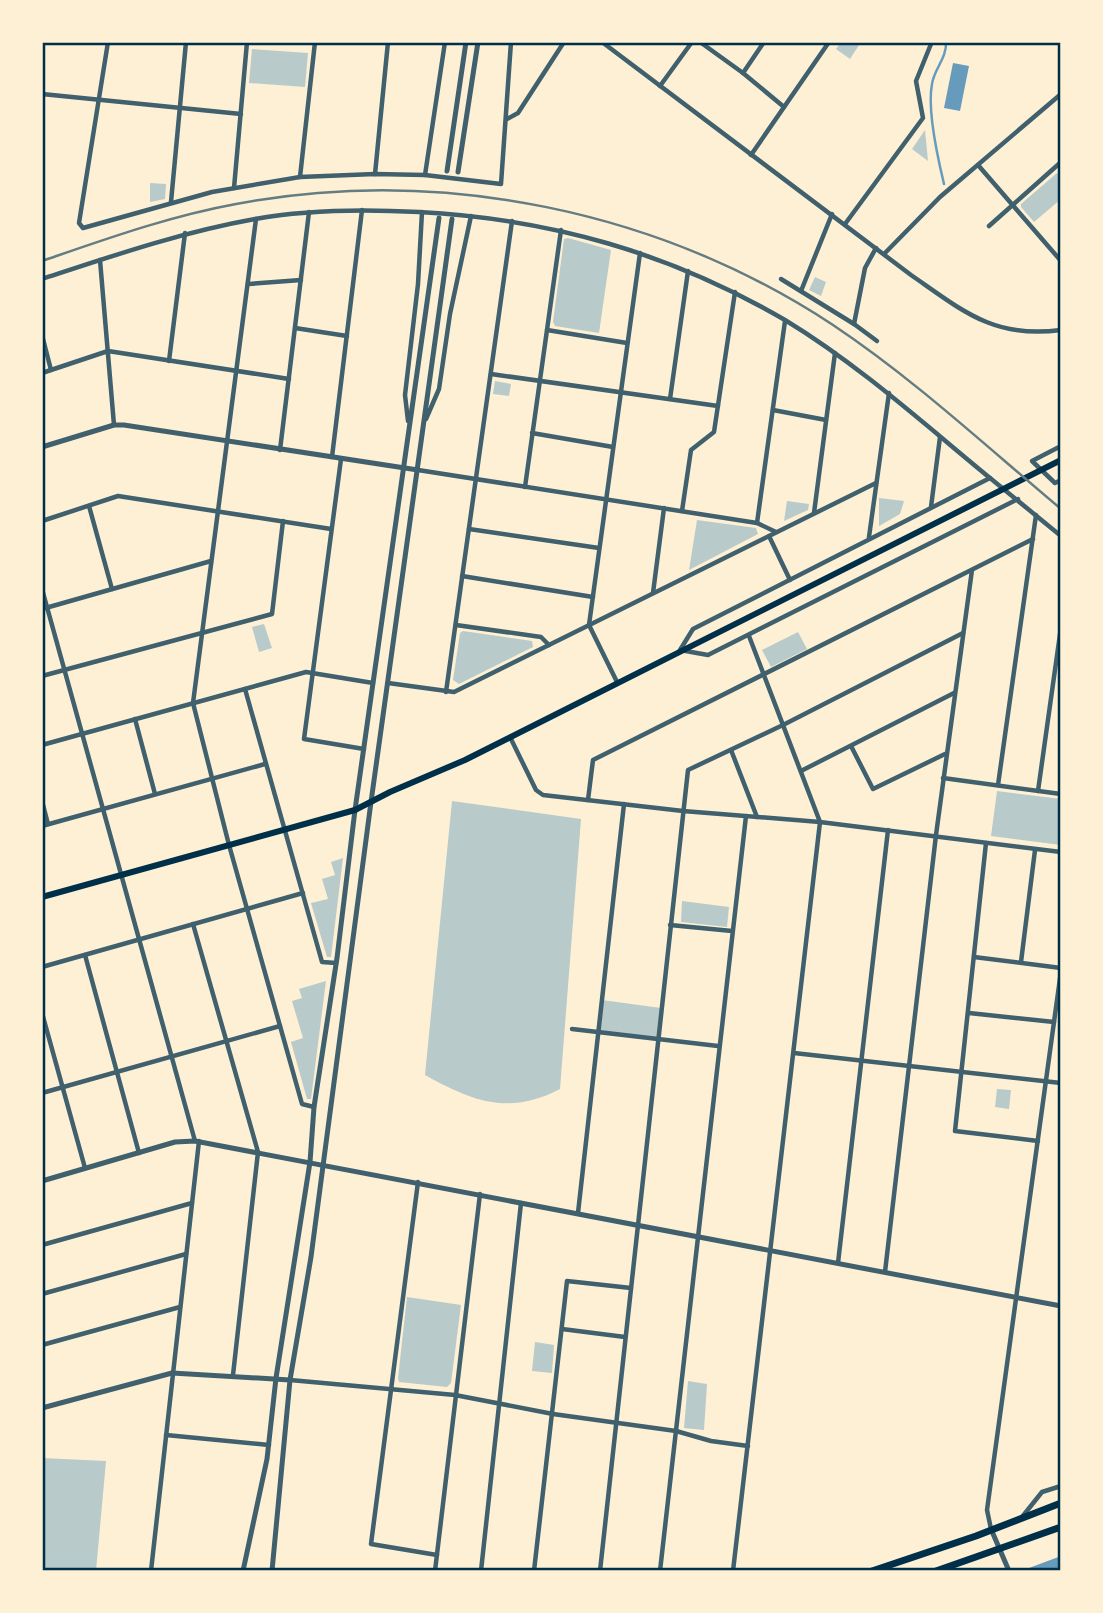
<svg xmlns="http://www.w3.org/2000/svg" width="1103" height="1613" font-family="'Alegreya Sans',sans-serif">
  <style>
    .green { fill: #b9caca }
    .water { fill: #669bbc }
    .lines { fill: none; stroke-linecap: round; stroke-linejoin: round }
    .stream { stroke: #669bbc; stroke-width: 2.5 }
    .minor { stroke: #3f606c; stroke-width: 4.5 }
    .tertiary { stroke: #3f606c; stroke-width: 5 }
    .primary { stroke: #003049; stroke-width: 6 }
    .trunk { stroke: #003049; stroke-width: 7 }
    .rail { stroke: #657d81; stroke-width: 2.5 }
    .neatline { fill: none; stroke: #003049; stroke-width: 2.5 }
  </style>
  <rect width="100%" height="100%" fill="#fdf0d5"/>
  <g class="green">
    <path d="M841,42H861L850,59L836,49Z"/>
    <path d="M252,49L308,53L305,87L249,83Z"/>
    <path d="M925,130L928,161L912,149Z"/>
    <path d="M1057,173L1061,177V199L1034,222L1021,207V204Z"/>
    <path d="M150,183L166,184L165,199L150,202Z"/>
    <path d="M568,238L611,250L599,333L555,326L553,322L564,239Z"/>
    <path d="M815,277L826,282L821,296L809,290Z"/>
    <path d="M495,381L511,384L509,396L493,394Z"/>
    <path d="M879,498L904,501L900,514L879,526Z"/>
    <path d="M787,501L809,504L808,510L784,521Z"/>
    <path d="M697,520L756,528L758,534L689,570Z"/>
    <path d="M264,624L272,648L259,652L252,627Z"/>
    <path d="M463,631L532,641L533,647L459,684L453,680L460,633Z"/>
    <path d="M798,632L807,649L771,667L762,650Z"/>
    <path d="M997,791L1061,799V845L991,836Z"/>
    <path d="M452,801L581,819L560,1089C508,1116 472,1101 425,1075Z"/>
    <path d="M343,858L331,957H327L311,903L328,899L322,879L335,875L331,862Z"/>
    <path d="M682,901L729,907L727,927L681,922Z"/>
    <path d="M326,981L311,1099H307L291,1042L303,1038L292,1001L302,998L299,989Z"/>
    <path d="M602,1000L661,1008L657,1039L598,1031Z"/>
    <path d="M997,1089L1011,1090L1009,1109L995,1107Z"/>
    <path d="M407,1297L461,1305L451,1383L447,1387L399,1382L398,1378Z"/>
    <path d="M535,1342L554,1345L552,1373L532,1371Z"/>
    <path d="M688,1381L707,1384L704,1430L684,1428Z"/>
    <path d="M42,1458L106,1461L96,1571H42Z"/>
  </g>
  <g class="water">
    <path d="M953,63L969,66L960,111L944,108Z"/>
    <path d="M1061,1556V1571H1021Z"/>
  </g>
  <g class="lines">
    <path class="stream" d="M944,184C938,159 927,109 932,84C934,69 947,58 946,42"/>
    <g class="minor">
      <path d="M108,42L79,223L83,228L212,192L300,177L375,174L425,175L501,184L511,42"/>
      <path d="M602,42L911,275C963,311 994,339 1061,330"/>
      <path d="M700,42L743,73L784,107"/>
      <path d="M743,73L764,42"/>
      <path d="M660,86L692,42"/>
      <path d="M42,94L241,114"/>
      <path d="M507,119L518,113L564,42"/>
      <path d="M751,155L829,42"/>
      <path d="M978,165L1061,261"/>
      <path d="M375,174L388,42"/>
      <path d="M425,175L445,42"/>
      <path d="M300,177L315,42"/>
      <path d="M234,188L247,42"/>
      <path d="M171,202L186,42"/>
      <path d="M256,219L193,703L229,845L302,1104L314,1107"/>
      <path d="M845,224L923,118L916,81L931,44L928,42"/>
      <path d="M989,226L1061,162"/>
      <path d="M884,254L940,197L1061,94"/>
      <path d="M100,260L114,425"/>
      <path d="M42,279C112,256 182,232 255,219C310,209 364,209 419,212C551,219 670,253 785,320C859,365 923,423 990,478"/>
      <path d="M781,279L854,324L877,341"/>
      <path d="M248,284L301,280"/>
      <path d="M801,291L832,214"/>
      <path d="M854,324L865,268L876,248"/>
      <path d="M295,328L347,336"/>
      <path d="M547,330L627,343"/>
      <path d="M42,335L51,370"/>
      <path d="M169,361L185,233"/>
      <path d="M42,373L108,351L289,379"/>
      <path d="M491,374L718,406"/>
      <path d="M670,399L688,271"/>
      <path d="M773,410L826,420"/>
      <path d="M426,419L439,389L450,314L471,216"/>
      <path d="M408,421L405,395L418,284L422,212"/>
      <path d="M532,433L613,447"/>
      <path d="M1061,446L1032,461L1055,483L1061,480"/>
      <path d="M280,450L309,212"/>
      <path d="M332,457L362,210"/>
      <path d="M341,459L304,739L364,749"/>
      <path d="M418,470L757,523L776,532"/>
      <path d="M525,487L561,230"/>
      <path d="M1018,499L708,655L680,650L693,629L990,478L1061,536"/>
      <path d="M89,506L112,589"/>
      <path d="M931,507L940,437"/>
      <path d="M682,511L691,450L714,432L735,292"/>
      <path d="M814,513L835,353"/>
      <path d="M42,521L118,496L331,529"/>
      <path d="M757,523L785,321"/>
      <path d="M469,529L599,548"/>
      <path d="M769,536L790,580"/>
      <path d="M869,537L889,393"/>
      <path d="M462,576L593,597"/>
      <path d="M42,589L195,1141"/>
      <path d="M653,593L664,508"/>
      <path d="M42,609L211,561"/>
      <path d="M456,625L541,637L549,645"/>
      <path d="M42,676L272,614L283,521"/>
      <path d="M617,682L589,625L640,253"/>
      <path d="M388,683L454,692L876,483"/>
      <path d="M245,689L322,962L336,963"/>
      <path d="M446,692L512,221"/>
      <path d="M135,719L155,794"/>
      <path d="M510,737L536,790L543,795L683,811L820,822L1061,852"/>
      <path d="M42,745L306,672L373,683"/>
      <path d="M851,746L873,789L945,754"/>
      <path d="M731,750L757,817"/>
      <path d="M801,771L954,693"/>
      <path d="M943,778L1061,794"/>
      <path d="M998,785L1036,515"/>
      <path d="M1038,791L1061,627"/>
      <path d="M588,800L593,760L1033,539"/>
      <path d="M42,801L48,824"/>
      <path d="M42,826L265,764"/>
      <path d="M986,843L955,1131L1038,1141"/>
      <path d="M193,924L258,1152L233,1375"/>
      <path d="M670,925L732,931"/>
      <path d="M85,955L139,1153"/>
      <path d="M974,957L1061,968"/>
      <path d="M1021,962L1035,850"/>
      <path d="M42,967L303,893"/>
      <path d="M42,1013L85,1168"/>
      <path d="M969,1013L1054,1022"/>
      <path d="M572,1029L718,1046"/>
      <path d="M794,1053L1061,1083"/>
      <path d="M42,1093L280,1026"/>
      <path d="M418,1182L371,1544L437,1555"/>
      <path d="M578,1213L624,804"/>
      <path d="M42,1245L192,1203"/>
      <path d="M838,1263L888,830"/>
      <path d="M885,1272L936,835L972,570"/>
      <path d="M42,1294L186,1254"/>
      <path d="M562,1329L625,1337"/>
      <path d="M42,1345L180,1307"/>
      <path d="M290,1380L455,1395L553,1414L676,1431L711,1441L748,1446"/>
      <path d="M166,1435L269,1445"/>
      <path d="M1022,1517L1042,1492L1061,1486"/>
      <path d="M991,1529L987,1510L1061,971"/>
      <path d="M151,1571L199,1141"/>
      <path d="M435,1571L480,1194"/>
      <path d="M481,1571L521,1203"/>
      <path d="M534,1571L567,1281L631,1288"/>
      <path d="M600,1571L688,770L783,725L963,633"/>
      <path d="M660,1571L746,816"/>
      <path d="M733,1571L820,822L749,636"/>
    </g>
    <g class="tertiary">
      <path d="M447,171L466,42"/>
      <path d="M458,172L478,42"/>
      <path d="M42,447L114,425H124L418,470"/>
      <path d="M42,1181L175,1142L195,1141L1061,1306"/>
      <path d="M42,1408L172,1373L290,1380"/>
      <path d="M991,1529L1009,1571"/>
      <path d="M243,1571L267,1459L276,1378L310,1162L314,1107L337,958L355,810L439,218"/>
      <path d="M272,1571L290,1380L311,1257L371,802L452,219"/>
    </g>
    <path class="primary" d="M42,897L355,810L390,792L465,760L1061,460"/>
    <g class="trunk">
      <path d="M872,1571L976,1536L1061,1503"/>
      <path d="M936,1571L1061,1527"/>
    </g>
    <path class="rail" d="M42,261C106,239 170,216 236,204C441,165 660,211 833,325C914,379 987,447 1061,509"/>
  </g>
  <rect width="1103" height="1613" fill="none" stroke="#fdf0d5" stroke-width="88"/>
  <rect x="44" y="44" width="1015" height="1525" class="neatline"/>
</svg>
